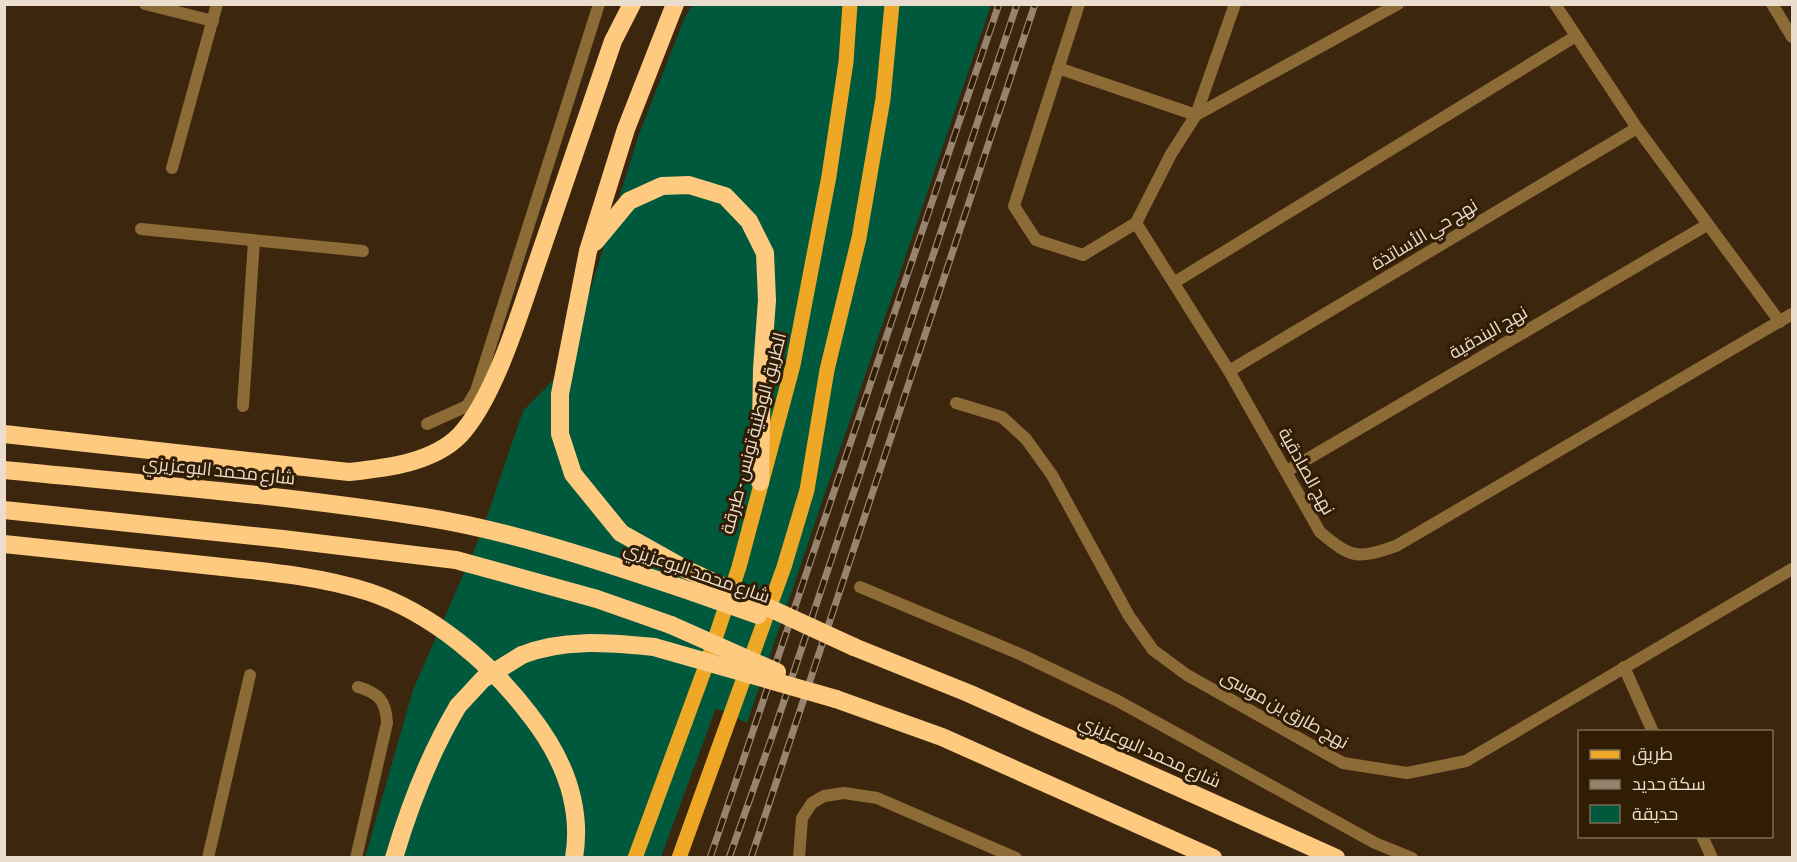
<svg xmlns="http://www.w3.org/2000/svg" width="1797" height="862" font-family="'Asap Condensed',Cairo,sans-serif">
  <style>
    .green { fill: #00583d }
    .lines { fill: none; stroke-linecap: round; stroke-linejoin: round }
    .lane { stroke: #8d6b37; stroke-width: 12 }
    .street { stroke: #8d6b37; stroke-width: 12 }
    .primary { stroke: #efa825; stroke-width: 15 }
    .highway { stroke: #fdca7f; stroke-width: 18 }
    .rail-casing { stroke: #968470; stroke-width: 7 }
    .rail { stroke: #311d04; stroke-width: 4.5; stroke-dasharray: 14; stroke-linecap: butt }
    .highway-bridge { stroke: #fdca7f; stroke-width: 18 }
    .labels { text-anchor: middle; dominant-baseline: central; stroke-width: 6; stroke-linejoin: round; paint-order: stroke }
    .street-label { font-size: 18px; fill: #ebddce; stroke: #311d04 }
  </style>
  <rect width="100%" height="100%" fill="#3c260e"/>
  <path class="green" d="M693,5H991L747,723L716,708L661,857L365,858L413,690L481,534L523,411L566,367L639,134L685,17Z"/>
  <g class="lines">
    <g class="lane">
      <path d="M141,229L363,251"/>
      <path d="M243,406L254,241"/>
      <path d="M427,424L467,406L476,391L599,4"/>
      <path d="M208,858L250,675"/>
      <path d="M356,858L387,723C386,701 379,693 358,687"/>
    </g>
    <g class="street">
      <path d="M145,4L213,21"/>
      <path d="M1079,4L1014,206L1036,240L1083,255L1136,223"/>
      <path d="M1555,4L1637,128L1780,322"/>
      <path d="M1772,4L1792,37"/>
      <path d="M1058,68L1196,115L1398,4"/>
      <path d="M172,168L217,4"/>
      <path d="M1136,223L1229,371L1320,532C1352,559 1357,559 1396,546L1792,314"/>
      <path d="M1136,223L1171,154L1196,115L1235,4"/>
      <path d="M1175,282L1576,36"/>
      <path d="M1229,371L1637,128"/>
      <path d="M956,403L1002,417L1026,439L1052,475L1129,616L1153,650L1187,675L1343,763L1407,773L1466,761L1792,569"/>
      <path d="M1287,471L1707,225"/>
      <path d="M860,587L1022,655L1118,701L1375,843L1412,858"/>
      <path d="M1624,667L1653,732"/>
      <path d="M1702,836L1712,858"/>
      <path d="M799,858L802,818L812,803L824,796L844,793L877,798L1016,858"/>
    </g>
    <g class="primary">
      <path d="M635,858L708,660L739,567L793,365L829,176L846,62L850,4"/>
      <path d="M679,858L784,567L807,490L827,370L859,238L883,99L892,4"/>
    </g>
    <g class="highway">
      <path d="M675,4L626,129L588,251L560,394V434L573,474L621,533L687,570"/>
      <path d="M595,242L629,201L662,186L689,185L725,196L749,221L765,253L767,300L762,369L760,482"/>
      <path d="M4,434L349,472C386,468 433,463 460,435C495,398 522,306 539,257C563,185 588,113 613,41L632,4"/>
      <path d="M4,470C145,484 285,495 424,517C512,531 597,560 681,588"/>
      <path d="M4,510L283,539L456,560L597,599L671,625"/>
      <path d="M4,544C71,551 137,558 204,565C259,571 316,575 369,592C432,613 491,663 530,715C563,757 583,804 574,858"/>
      <path d="M854,647L968,693L1336,858"/>
      <path d="M522,655C564,638 610,643 654,647"/>
      <path d="M836,699L942,737L1213,858"/>
      <path d="M394,858C410,804 430,753 458,706"/>
    </g>
    <g class="rail-casing">
      <g id="rail">
        <path d="M710,858L999,4"/>
        <path d="M729,858L774,731L1017,4"/>
        <path d="M751,858L1035,4"/>
      </g>
    </g>
    <use href="#rail" class="rail"/>
    <g class="highway-bridge">
      <path d="M687,570L854,647"/>
      <path d="M681,588L758,615"/>
      <path d="M671,625L777,672"/>
      <path d="M654,647L836,699"/>
      <path d="M458,706L483,679L522,655"/>
    </g>
  </g>
  <g class="labels">
    <g class="street-label">
      <text transform="translate(1424 234) rotate(-31)">نهج حي الأساتذة</text>
      <text transform="translate(1488 332) rotate(-30)">نهج البندقية</text>
      <text transform="translate(753 433) rotate(-75)">الطريق الوطنية تونس - طبرقة</text>
      <text transform="translate(219 470) rotate(6)">شارع محمد البوعزيزي</text>
      <text transform="translate(1307 471) rotate(61)">نهج الصادقية</text>
      <text transform="translate(697 572) rotate(19)">شارع محمد البوعزيزي</text>
      <text transform="translate(1285 709) rotate(29)">نهج طارق بن موسى</text>
      <text transform="translate(1150 751) rotate(24)">شارع محمد البوعزيزي</text>
    </g>
  </g>
  <rect width="1797" height="862" fill="none" stroke="#ebddce" stroke-width="12"/>
  <rect x="1578" y="730" width="195" height="108" fill="#311d04" stroke="#7b6a55" stroke-width="1.5"/>
  <rect x="1590" y="750" width="30" height="9" fill="#efa825" stroke="#7b6a55" stroke-width="1.5"/>
  <text x="1632" y="760" font-size="18" fill="#ebddce">طريق</text>
  <rect x="1590" y="780" width="30" height="9" fill="#968470" stroke="#7b6a55" stroke-width="1.5"/>
  <text x="1632" y="790" font-size="18" fill="#ebddce">سكة حديد</text>
  <rect x="1590" y="805" width="30" height="18" fill="#00583d" stroke="#7b6a55" stroke-width="1.5"/>
  <text x="1632" y="820" font-size="18" fill="#ebddce">حديقة</text>
</svg>
